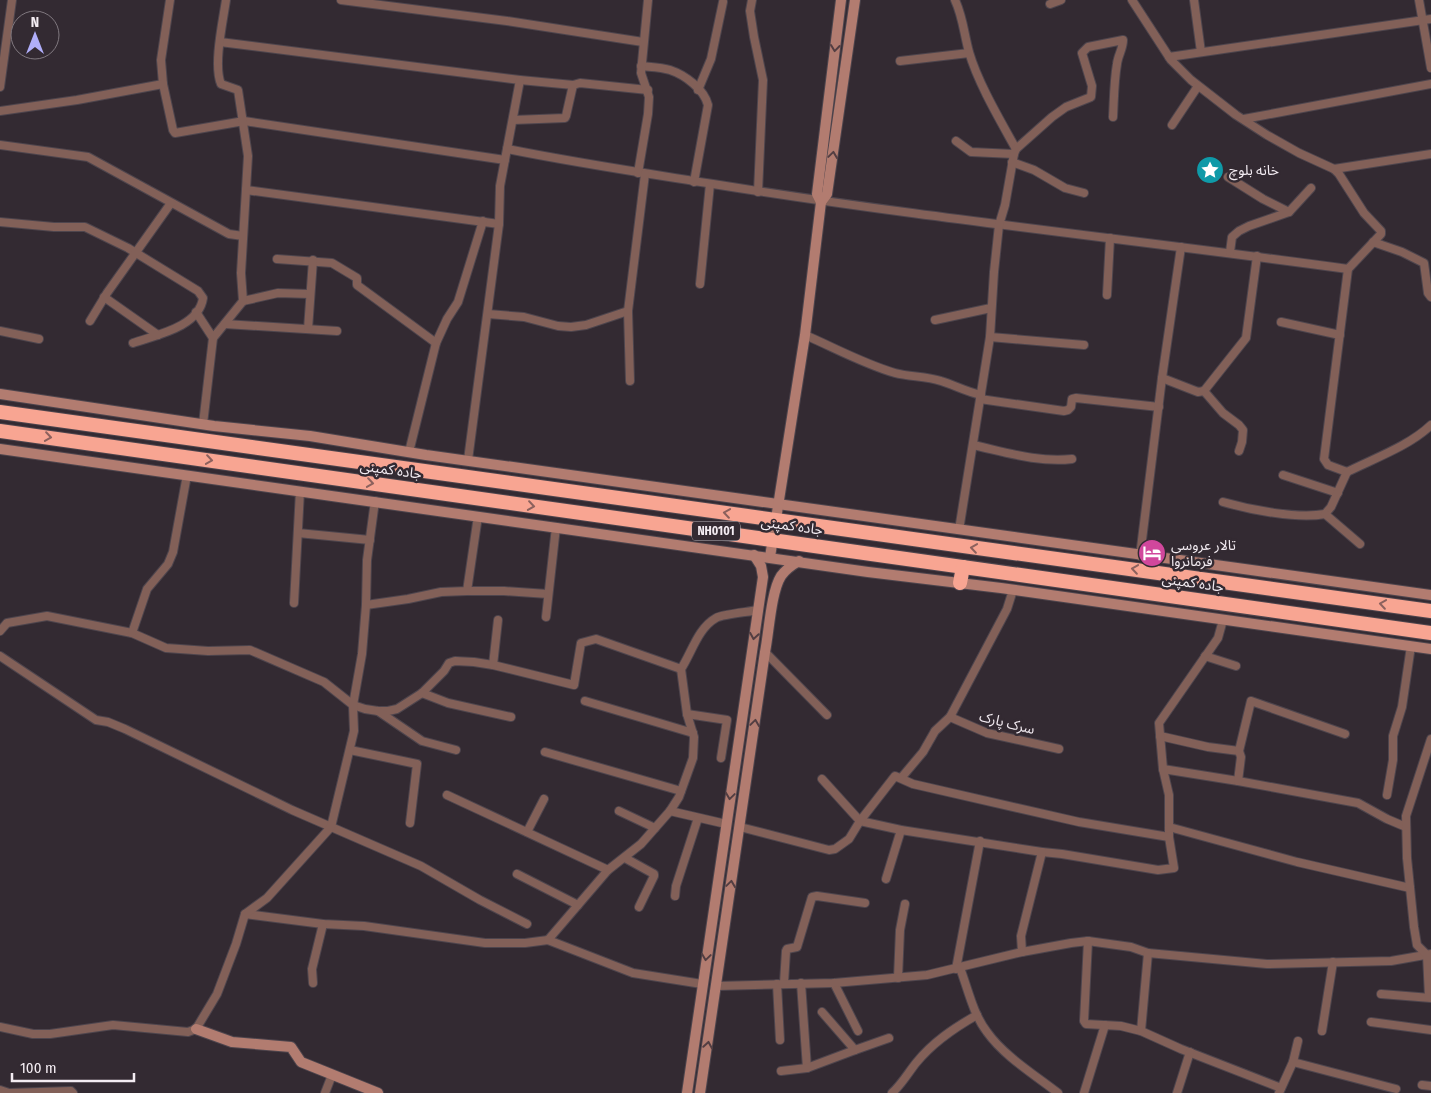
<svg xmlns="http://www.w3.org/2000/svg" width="1431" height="1093" font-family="'Fira Sans Condensed','Noto Sans Arabic',sans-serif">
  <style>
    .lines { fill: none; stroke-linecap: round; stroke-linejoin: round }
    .street-casing { stroke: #4e454d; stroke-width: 10 }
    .secondary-casing { stroke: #4e454d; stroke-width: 12 }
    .highway-casing { stroke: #4e454d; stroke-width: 16 }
    .street { stroke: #826058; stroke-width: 8 }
    .secondary { stroke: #b27c70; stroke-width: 10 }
    .highway { stroke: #f8a592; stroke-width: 14 }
    .oneway { stroke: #533e42 }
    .oneway2 { stroke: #8c615d }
    .labels { text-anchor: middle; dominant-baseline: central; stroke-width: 5; stroke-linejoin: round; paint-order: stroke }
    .shield { fill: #332a32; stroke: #b9b2b8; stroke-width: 1 }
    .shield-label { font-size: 12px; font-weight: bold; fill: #f3ecf2 }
    .poi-label { font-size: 14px; fill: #f3ecf2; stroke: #332a32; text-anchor: start }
    .street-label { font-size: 14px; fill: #f3ecf2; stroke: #332a32 }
  </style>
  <rect width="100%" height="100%" fill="#332a32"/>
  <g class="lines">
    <g class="street-casing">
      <g id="street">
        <path d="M170,0L161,60L163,84L173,130L175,133L244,121L505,160"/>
        <path d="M341,0L507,21L643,42"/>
        <path d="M752,0L750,11L754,37L763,80L758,192"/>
        <path d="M955,0C963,17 964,34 969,52C978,83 1000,120 1016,149"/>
        <path d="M1132,0L1171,60L1191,80L1236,115L1267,135L1299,153L1334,169L1339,174L1364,213L1381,231V234L1348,269L1324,459L1328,465L1347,472C1375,458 1409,446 1431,425"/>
        <path d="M1194,0L1201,52"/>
        <path d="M1419,0L1431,68"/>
        <path d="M1050,4L1061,0"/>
        <path d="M220,42L520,80L573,85L580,83L648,90"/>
        <path d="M1169,57L1431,19"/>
        <path d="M900,61L969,53"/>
        <path d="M641,66C650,67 661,67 670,70C685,75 704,89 708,105L694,182"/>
        <path d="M0,87L12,0"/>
        <path d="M698,90L711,59L723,2"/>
        <path d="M0,111L77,100L163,84"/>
        <path d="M1244,119L1431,84"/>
        <path d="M513,120L565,118L566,116L573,85"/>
        <path d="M1172,125L1198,86"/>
        <path d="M956,141L971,152L1014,154"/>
        <path d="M0,145L88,157L229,234L243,236"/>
        <path d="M507,149C576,163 644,173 713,184C924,218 1136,240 1348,269"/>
        <path d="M1012,162L1034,170L1065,188L1084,193"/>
        <path d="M1334,169L1431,154"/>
        <path d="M638,173L648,114L649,97L641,73L648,0"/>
        <path d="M1228,177L1263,199L1289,212"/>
        <path d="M246,190L499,224"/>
        <path d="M0,222L54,227H85L128,248L198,291L203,298C199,327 156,335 133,343"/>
        <path d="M1373,242L1402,252L1424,263L1428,293L1431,297"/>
        <path d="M1230,252L1232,237L1239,231L1249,226L1289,212L1311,188"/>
        <path d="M277,259L332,263L357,278V285L436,343"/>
        <path d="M700,284L710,184"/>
        <path d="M1107,295L1110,238"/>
        <path d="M104,297L158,335"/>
        <path d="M243,301L278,293L310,294"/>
        <path d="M196,312L213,338"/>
        <path d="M488,314L524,317L558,326L571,327L586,325L628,311"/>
        <path d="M935,320L991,308"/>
        <path d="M90,321L107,293L171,203"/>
        <path d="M1281,322L1340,335"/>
        <path d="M225,324L337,331"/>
        <path d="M308,329L313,260"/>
        <path d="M0,331L39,339"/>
        <path d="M805,335C835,348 864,364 895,373C910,377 926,376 941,381C954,385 967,392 981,395"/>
        <path d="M990,337L1084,345"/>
        <path d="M1162,378L1198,392L1204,391"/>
        <path d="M630,381L628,311L645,174"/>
        <path d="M1204,391L1246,338L1257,256"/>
        <path d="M1204,391L1223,413L1239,425L1243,430L1242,442L1239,451"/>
        <path d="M980,399L1064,411L1068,410L1071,407L1072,399L1076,398L1159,407"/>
        <path d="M203,424L213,338L243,301L241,273L248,156L238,90L221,84C213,65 223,21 226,0"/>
        <path d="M973,445C1005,452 1039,463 1072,459"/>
        <path d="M409,452L436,343L447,319L458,302L483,221"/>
        <path d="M468,460L499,224L500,186L520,80"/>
        <path d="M1283,475L1338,493"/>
        <path d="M1223,502C1251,510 1297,519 1325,514L1331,507L1347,472"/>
        <path d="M1325,514L1360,544"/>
        <path d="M959,530L990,337L994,272L999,225L1005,205L1014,154L1016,149L1052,117L1066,107L1091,97L1092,86L1082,53L1088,47L1123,40C1123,49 1118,55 1117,64C1114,81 1114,99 1113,117"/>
        <path d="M298,533L370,540"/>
        <path d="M1140,556L1162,378L1181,247"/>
        <path d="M467,591H504L548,594"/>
        <path d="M294,603L300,491"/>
        <path d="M366,605L408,599L441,592L467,591L478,516"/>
        <path d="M546,617L556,527"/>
        <path d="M0,631L7,623L47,616L132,633L166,648L208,651L250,650L324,682L353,705L365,709L378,711H388L397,709L422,693L444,671L449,663L455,661L474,662L493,665L574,685L581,643L596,639L681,669"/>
        <path d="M132,633L147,589L168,564L173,552L187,475"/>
        <path d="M765,652L827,715"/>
        <path d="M0,656L96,720L108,722L125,729L292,810L421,866L480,900L527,924"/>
        <path d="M1205,656L1236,666"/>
        <path d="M493,665L498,620"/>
        <path d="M422,693L448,703L511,717"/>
        <path d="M585,701L693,733"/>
        <path d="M378,711L422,741L456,750"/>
        <path d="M687,714L727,720L721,758"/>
        <path d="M950,717L987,733L1059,749"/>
        <path d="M1160,736L1208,747L1239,751"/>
        <path d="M350,750L417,764L410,823"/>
        <path d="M545,752L681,791"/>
        <path d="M1163,769L1238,781L1358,803L1387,819L1406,827"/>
        <path d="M902,777L923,752L935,731L950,717L1007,609L1013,590"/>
        <path d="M822,779L860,821L901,830L1042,852L1062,854L1158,870L1174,868L1169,837V795L1163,769L1159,723L1218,638L1223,620"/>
        <path d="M1238,781L1241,757L1239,751L1251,701L1345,734"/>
        <path d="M447,795L608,870"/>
        <path d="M1387,795L1393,760V736L1402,707L1411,646"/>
        <path d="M619,811L655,828"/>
        <path d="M670,811L726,824"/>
        <path d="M740,827L829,850L835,849L849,839L860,821L895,776L913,784L1079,822L1169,837"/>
        <path d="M1169,827L1297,862L1410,888"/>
        <path d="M527,832L544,799"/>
        <path d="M625,858L654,874V876L639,907"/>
        <path d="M517,874L578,905"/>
        <path d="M886,879L901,830"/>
        <path d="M675,896L676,886L698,818"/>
        <path d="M245,914L323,924L364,926L485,943H525L548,940L633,973L702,984"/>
        <path d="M548,940L608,870L641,844L670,811L679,797L693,758L694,737L687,714L681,669C692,652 698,628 716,618C723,614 749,612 758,610"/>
        <path d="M1088,941L1084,1021L1086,1024L1121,1026L1141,1031L1181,1049L1281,1088"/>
        <path d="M1022,952L1021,936L1042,852"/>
        <path d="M960,968C968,989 973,1014 987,1032C1004,1056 1035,1075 1058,1093"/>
        <path d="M956,969L980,841"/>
        <path d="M898,978L900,930L905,904"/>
        <path d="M313,983L312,969L323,924"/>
        <path d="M784,983L786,951L787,949L797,947L812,897L817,896L865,903"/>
        <path d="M801,983L807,1068"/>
        <path d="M834,983L858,1031"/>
        <path d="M777,984L780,1040"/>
        <path d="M717,986L834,983L927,975L1022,952L1071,943L1088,941L1131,947L1148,953L1267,964L1391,961L1431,954"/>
        <path d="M1381,994L1431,998"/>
        <path d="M1429,997L1427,955L1417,945L1414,927L1407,858L1406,816L1431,739"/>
        <path d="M822,1012L855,1050"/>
        <path d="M1371,1022L1431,1030"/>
        <path d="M0,1027L33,1034H50L113,1025L188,1032L196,1029L217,994L236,944L245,914L267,898L331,827L354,731L353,705L362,654L366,605L367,560L375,501"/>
        <path d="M1141,1031L1148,953"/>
        <path d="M1322,1031L1333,962"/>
        <path d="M1293,1062L1396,1089"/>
        <path d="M781,1071L807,1068L855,1050L889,1038"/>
        <path d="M1422,1085L1431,1086"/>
        <path d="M0,1090L9,1093L71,1091L73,1093"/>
        <path d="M325,1093L332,1075"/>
        <path d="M892,1093C902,1084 908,1073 916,1063C933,1042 954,1028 977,1015"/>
        <path d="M1084,1093L1105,1025"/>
        <path d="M1177,1093L1190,1052"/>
        <path d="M1279,1093L1293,1062L1298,1041"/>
      </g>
    </g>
    <g class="secondary-casing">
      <g id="secondary">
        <path d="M821,202L817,194L841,0"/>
        <path d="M0,394L214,426L310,436L426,455L1431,595"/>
        <path d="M0,449L868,572L1001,588L1431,649"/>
        <path d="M770,557L805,335L821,202L827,194L855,0"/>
        <path d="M196,1029L232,1042L291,1047L301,1062L378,1093"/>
        <path d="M687,1093L763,577L761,566L754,555"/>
        <path d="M700,1093L765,652C769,632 771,592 781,576C786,569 792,565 799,561"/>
      </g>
    </g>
    <g class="highway-casing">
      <g id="highway">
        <path d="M0,412L1431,611"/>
        <path d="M0,431L1431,633"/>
        <path d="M960,583L963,567"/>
      </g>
    </g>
    <use href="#street" class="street"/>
    <use href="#secondary" class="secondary"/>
    <use href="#highway" class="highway"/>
  </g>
  <defs><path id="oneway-chevron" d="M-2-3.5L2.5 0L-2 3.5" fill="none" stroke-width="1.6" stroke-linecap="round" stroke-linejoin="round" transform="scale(1.25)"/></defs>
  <g class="oneway">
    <use href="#oneway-chevron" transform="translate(835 48) rotate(97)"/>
    <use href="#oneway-chevron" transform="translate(833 155) rotate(-82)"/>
    <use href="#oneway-chevron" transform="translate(754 636) rotate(99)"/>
    <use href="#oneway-chevron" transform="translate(755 723) rotate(-82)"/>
    <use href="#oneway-chevron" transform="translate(730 796) rotate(98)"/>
    <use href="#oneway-chevron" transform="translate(731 884) rotate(-82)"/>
    <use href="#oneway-chevron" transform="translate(706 957) rotate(98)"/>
    <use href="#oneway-chevron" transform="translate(708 1045) rotate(-81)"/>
  </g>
  <g class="oneway2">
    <use href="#oneway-chevron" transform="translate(48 437) rotate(8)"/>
    <use href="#oneway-chevron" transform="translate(209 460) rotate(8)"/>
    <use href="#oneway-chevron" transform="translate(370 483) rotate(8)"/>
    <use href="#oneway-chevron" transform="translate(531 506) rotate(8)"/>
    <use href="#oneway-chevron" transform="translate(727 513) rotate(-172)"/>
    <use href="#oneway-chevron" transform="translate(974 548) rotate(-172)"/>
    <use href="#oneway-chevron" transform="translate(1135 569) rotate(-172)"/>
    <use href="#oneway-chevron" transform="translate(1383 604) rotate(-172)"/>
  </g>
  <defs>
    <g id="sight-disc" transform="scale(1.4375)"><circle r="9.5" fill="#0f9aa8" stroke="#332a32"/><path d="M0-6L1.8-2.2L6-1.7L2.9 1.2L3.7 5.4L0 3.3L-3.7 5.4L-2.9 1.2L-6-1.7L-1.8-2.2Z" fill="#fff"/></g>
    <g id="hotel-disc" transform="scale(1.4375)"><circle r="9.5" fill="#d1479c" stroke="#332a32"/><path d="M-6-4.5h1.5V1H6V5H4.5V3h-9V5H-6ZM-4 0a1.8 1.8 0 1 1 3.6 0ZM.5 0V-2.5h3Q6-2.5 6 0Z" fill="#fff"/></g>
  </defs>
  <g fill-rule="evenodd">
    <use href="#sight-disc" x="1210" y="170"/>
    <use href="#hotel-disc" x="1152" y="553"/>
  </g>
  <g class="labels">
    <rect class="shield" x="692" y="521.5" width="48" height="19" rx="4"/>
    <g class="shield-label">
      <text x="716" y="531">NH0101</text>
    </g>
    <g class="poi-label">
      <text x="1229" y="170">خانه بلوچ</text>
      <text x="1171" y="545">تالار عروسی<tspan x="1171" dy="16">فرمانروا</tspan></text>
    </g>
    <g class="street-label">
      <text transform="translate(391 470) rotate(8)">جاده کمپنی</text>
      <text transform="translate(792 526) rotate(8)">جاده کمپنی</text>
      <text transform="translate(1193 583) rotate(8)">جاده کمپنی</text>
      <text transform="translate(1007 723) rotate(14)">سرک پارک</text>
    </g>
  </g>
  <g transform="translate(35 35)"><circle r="24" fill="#332a32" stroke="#80787f"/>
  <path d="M0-4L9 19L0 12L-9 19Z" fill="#b0aefa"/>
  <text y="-8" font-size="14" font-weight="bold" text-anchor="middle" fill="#f3ecf2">N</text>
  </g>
  <path d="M12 1073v8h122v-8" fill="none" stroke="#f3ecf2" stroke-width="2.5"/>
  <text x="20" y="1073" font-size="15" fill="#f3ecf2" stroke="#332a32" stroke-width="4" paint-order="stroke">100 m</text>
</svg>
